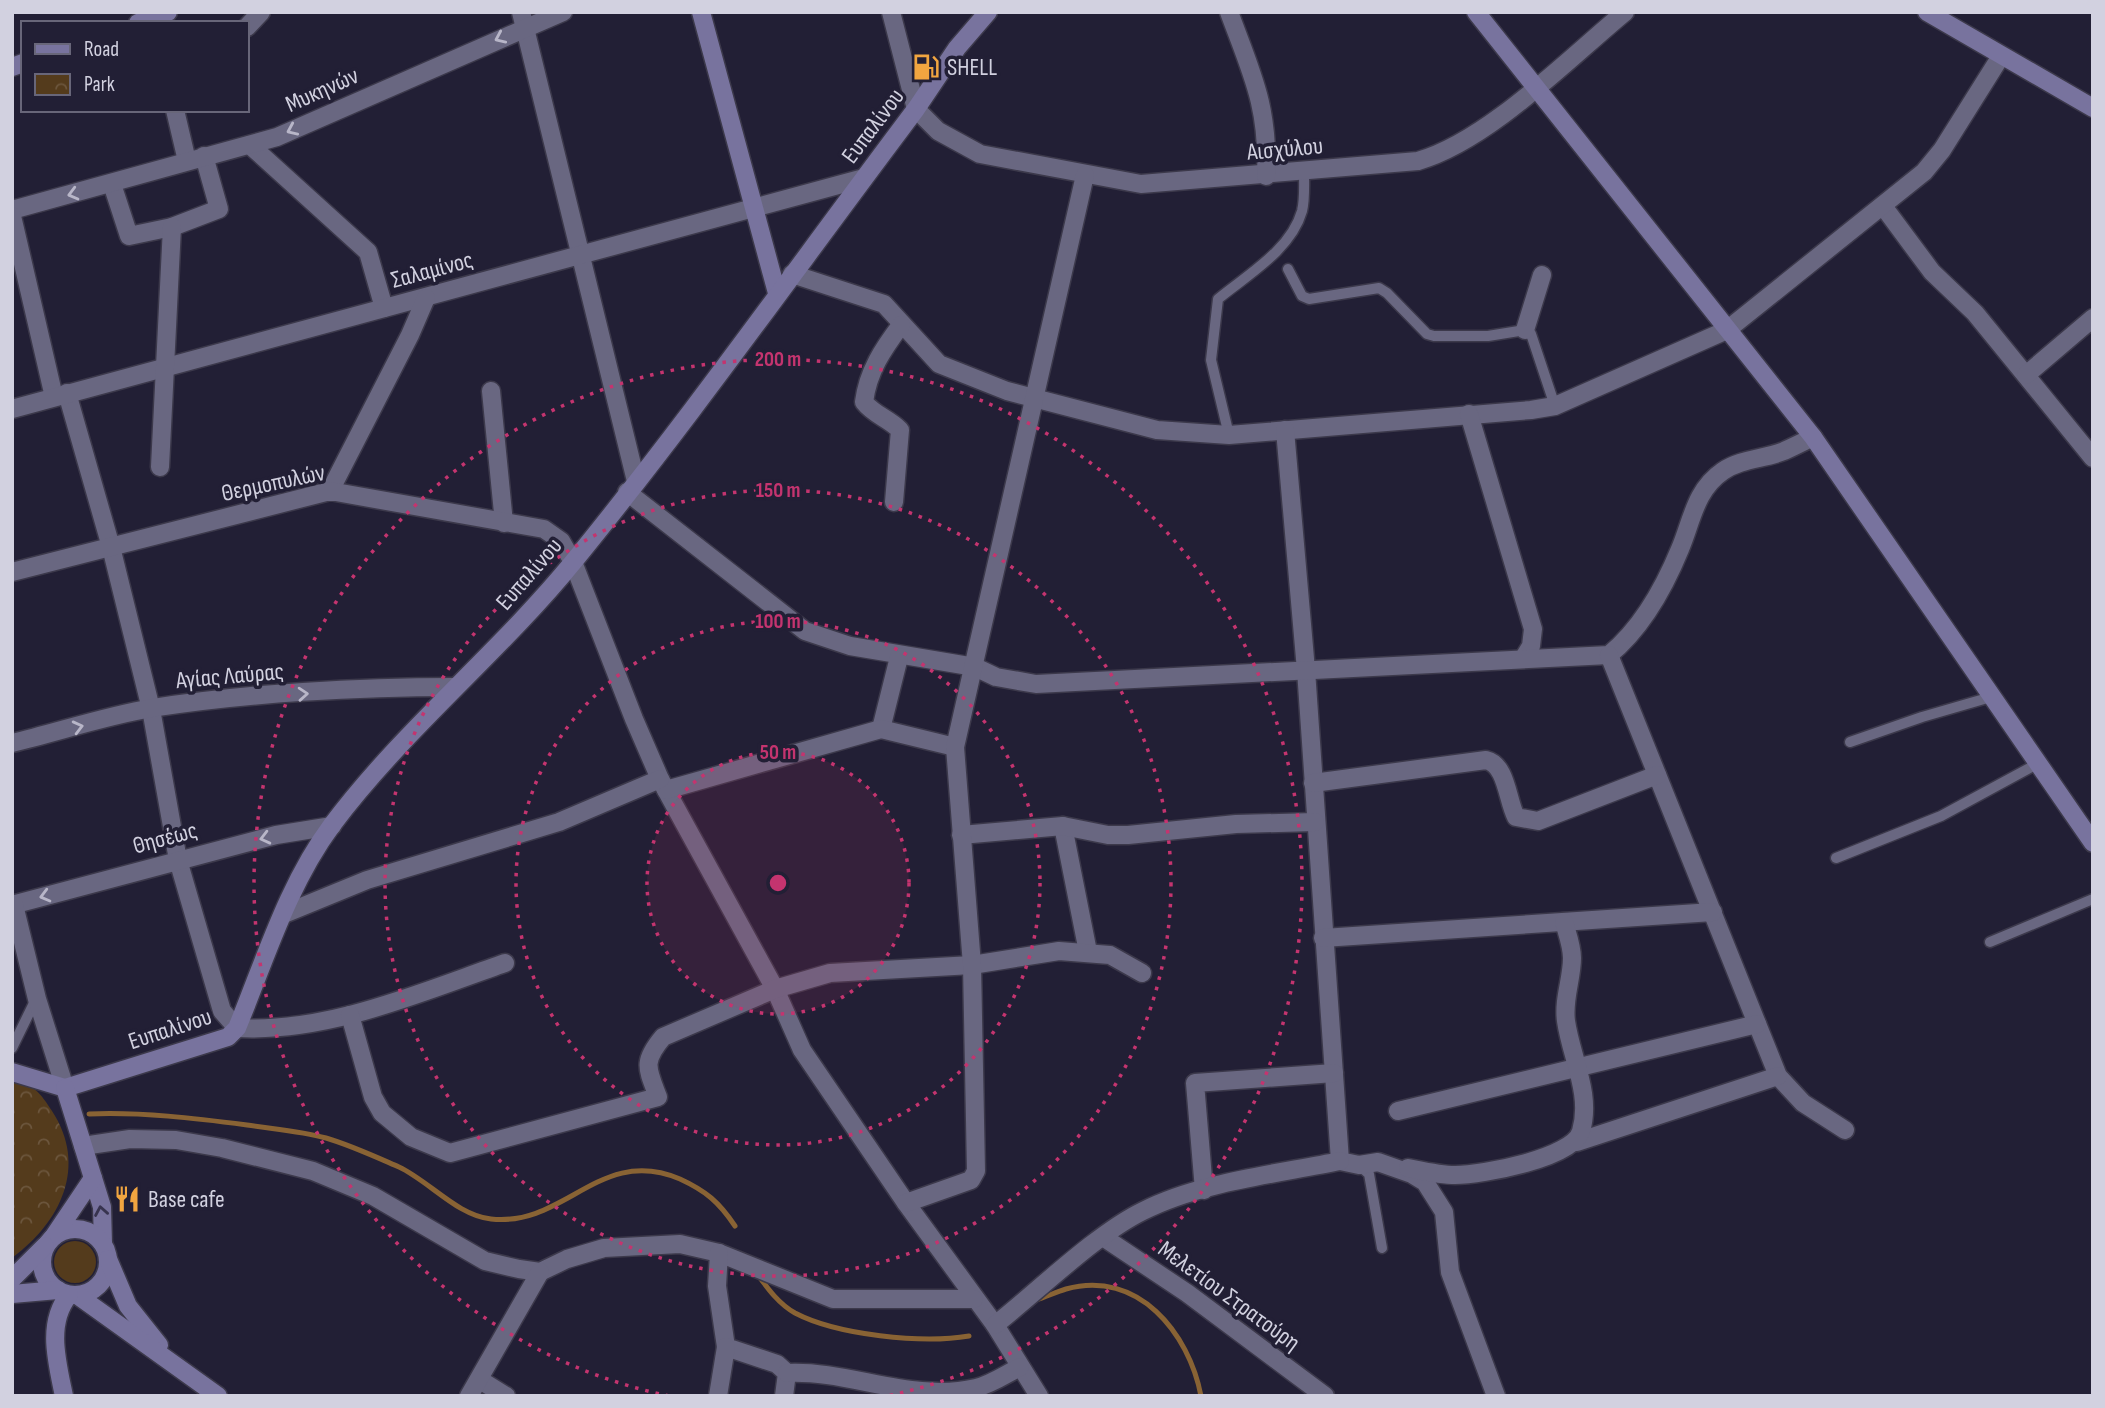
<svg xmlns="http://www.w3.org/2000/svg" width="2105" height="1408" font-family="'Sofia Sans Condensed',sans-serif">
  <style>
    .green { fill: #543b1c }
    .park { fill: url(#park-crowns) }
    .lines { fill: none; stroke-linecap: round; stroke-linejoin: round }
    .stream { stroke: #896334; stroke-width: 5 }
    .lane-casing { stroke: #3c394b; stroke-width: 13 }
    .street-casing { stroke: #3c394b; stroke-width: 21 }
    .secondary-casing { stroke: #3c394b; stroke-width: 21 }
    .lane { stroke: #696781; stroke-width: 10 }
    .street { stroke: #696781; stroke-width: 18 }
    .secondary { stroke: #78739e; stroke-width: 18 }
    .oneway { stroke: #b8b6c8 }
    .oneway2 { stroke: #38344f }
    .ring { fill: none; stroke: #c4346f; stroke-width: 3.5; stroke-dasharray: 3.5 7 }
    .labels { text-anchor: middle; dominant-baseline: central; stroke-width: 7; stroke-linejoin: round; paint-order: stroke }
    .poi-label { font-size: 24px; fill: #d2d1e0; stroke: #221f35; text-anchor: start }
    .street-label { font-size: 24px; fill: #d2d1e0; stroke: #221f35 }
    .centre { fill: #c4346f; stroke: #221f35; stroke-width: 3.5 }
    .ring-label { font-size: 21px; text-anchor: middle; font-weight: bold; fill: #c4346f; stroke: #221f35; stroke-width: 7; stroke-linejoin: round; paint-order: stroke }
  </style>
  <defs>
    <pattern id="park-crowns" width="20" height="18" patternUnits="userSpaceOnUse" patternTransform="scale(1.75)"><rect width="20" height="18" fill="#543b1c"/><path d="M2 6a3 3 0 1 1 6 0M12 15a3 3 0 1 1 6 0" fill="none" stroke="#6c563d"/></pattern>
  </defs>
  <rect width="100%" height="100%" fill="#221f35"/>
  <circle class="green" cx="75" cy="1262" r="21"/>
  <path class="park" d="M12,1079C33,1083 41,1094 52,1111C88,1166 61,1222 12,1258Z"/>
  <g class="lines">
    <g class="stream">
      <path d="M89,1114C142,1112 194,1118 247,1125C273,1129 301,1131 326,1138C350,1145 376,1157 399,1167C429,1181 458,1216 491,1219C566,1227 600,1145 680,1179C706,1191 719,1202 735,1226"/>
      <path d="M758,1275C768,1289 779,1304 795,1313C837,1335 922,1344 969,1336"/>
      <path d="M1036,1300C1046,1297 1056,1292 1066,1289C1138,1269 1189,1333 1201,1396"/>
    </g>
    <g class="lane-casing">
      <g id="lane">
        <path d="M1288,269L1302,296L1309,299L1379,288L1387,293L1427,334L1434,336H1488L1525,330L1531,334L1555,406"/>
        <path d="M1229,435L1211,360L1218,299C1247,275 1291,250 1302,211C1305,199 1304,185 1304,172"/>
        <path d="M1850,742L1922,717L1991,697"/>
        <path d="M1836,858L1941,816L2037,764"/>
        <path d="M1990,942L2093,899"/>
        <path d="M12,1048L36,999"/>
        <path d="M1359,1165L1369,1174L1382,1248"/>
      </g>
    </g>
    <g class="street-casing">
      <g id="street">
        <path d="M521,12L636,481"/>
        <path d="M891,12L916,109L938,131L980,154L1141,184L1418,161C1488,141 1568,59 1625,12"/>
        <path d="M1229,12C1252,74 1269,107 1266,176"/>
        <path d="M247,27L261,12"/>
        <path d="M175,110L187,161"/>
        <path d="M250,145L368,252L384,308"/>
        <path d="M112,184L129,236L172,227L219,209L204,156"/>
        <path d="M1883,206L1932,272L1975,313L2093,458"/>
        <path d="M12,210L277,137L563,12"/>
        <path d="M12,216L54,397"/>
        <path d="M792,274L884,304L939,364L1007,391L1157,430L1229,435L1531,410L1555,406L1727,330L1924,172L1942,150L2001,56"/>
        <path d="M1525,330L1542,275"/>
        <path d="M2026,375L2093,318"/>
        <path d="M491,391L504,523"/>
        <path d="M67,393L111,547L151,709L178,860L222,1011L237,1028C328,1033 419,993 505,963"/>
        <path d="M12,409L864,178"/>
        <path d="M1469,414L1533,629L1531,646L1523,659"/>
        <path d="M1285,430L1306,670L1340,1161L1359,1165L1378,1162L1412,1174L1425,1182L1444,1212L1450,1272L1496,1396"/>
        <path d="M160,467L172,227"/>
        <path d="M330,491L410,335L426,298"/>
        <path d="M627,492L805,631L850,646L975,667L996,677L1036,684L1609,655C1642,628 1664,588 1680,549C1692,521 1695,490 1723,471C1740,459 1764,459 1784,451C1793,447 1803,442 1813,437"/>
        <path d="M894,502L900,430C888,418 874,415 864,402C868,371 883,349 901,325"/>
        <path d="M12,572L330,491L544,529L561,541L573,562L634,719L660,779L775,989L802,1050L906,1203L995,1325L1039,1396"/>
        <path d="M1609,655L1778,1076L1803,1103L1845,1130"/>
        <path d="M881,729L899,657"/>
        <path d="M12,743C58,732 105,716 152,708C246,693 360,687 455,687"/>
        <path d="M1313,783L1486,760C1507,765 1507,800 1516,817L1538,821L1657,775"/>
        <path d="M666,790L881,729L955,747"/>
        <path d="M1063,826L1088,952"/>
        <path d="M961,835L1063,826L1108,835H1128L1236,824L1315,822"/>
        <path d="M12,905L276,835L332,826"/>
        <path d="M14,905L37,999L65,1088"/>
        <path d="M284,914L367,880L559,822L660,779"/>
        <path d="M1323,938L1713,912"/>
        <path d="M350,1015L373,1097L382,1113L411,1137L450,1153L658,1097C647,1068 642,1062 663,1037L775,989L830,973L972,965L1059,951L1110,955L1142,973"/>
        <path d="M1398,1111L1757,1024"/>
        <path d="M1577,1142L1778,1076"/>
        <path d="M83,1146L130,1139L176,1140L222,1148L313,1171L373,1196L485,1261L519,1269L540,1272L567,1259L604,1248L680,1244L719,1253L833,1299H974"/>
        <path d="M1408,1168C1423,1171 1440,1175 1455,1175C1482,1175 1574,1158 1581,1131C1592,1094 1571,1057 1566,1021C1563,999 1572,979 1572,958C1572,946 1567,933 1564,922"/>
        <path d="M1204,1190L1195,1083L1334,1073"/>
        <path d="M906,1203L971,1180L976,1171L972,965L955,747L1085,175"/>
        <path d="M1103,1237L1187,1293L1325,1396"/>
        <path d="M719,1253L717,1286L726,1347L777,1364L787,1373L784,1396"/>
        <path d="M995,1325C1038,1291 1096,1234 1143,1211C1200,1182 1277,1174 1340,1161"/>
        <path d="M787,1373C850,1370 912,1403 976,1388C992,1384 1006,1374 1020,1367"/>
        <path d="M480,1380L506,1396"/>
        <path d="M469,1396L540,1272"/>
        <path d="M718,1396L726,1347"/>
      </g>
    </g>
    <g class="secondary-casing">
      <g id="secondary">
        <path d="M701,12L777,293"/>
        <path d="M1476,12L1813,437L2093,843"/>
        <path d="M1927,12L2093,108"/>
        <path d="M138,23L168,12"/>
        <path d="M12,67L23,63"/>
        <path d="M12,1072L65,1088"/>
        <path d="M65,1088L228,1037L237,1028C265,960 288,884 332,825C404,729 499,653 574,561C693,415 802,260 916,109L957,48L988,12"/>
        <path d="M65,1088L102,1207L103,1244"/>
        <circle cx="75" cy="1262" r="33"/>
        <path d="M54,1236L93,1178"/>
        <path d="M108,1259L128,1306L159,1345"/>
        <path d="M12,1279L45,1246"/>
        <path d="M12,1294L58,1290"/>
        <path d="M77,1295L218,1396"/>
        <path d="M64,1396C57,1362 46,1323 69,1295"/>
      </g>
    </g>
    <use href="#lane" class="lane"/>
    <use href="#street" class="street"/>
    <use href="#secondary" class="secondary"/>
  </g>
  <defs><path id="oneway-chevron" d="M-2-3.5L2.5 0L-2 3.5" fill="none" stroke-width="1.6" stroke-linecap="round" stroke-linejoin="round" transform="scale(1.75)"/></defs>
  <g class="oneway">
    <use href="#oneway-chevron" transform="translate(500 38) rotate(156)"/>
    <use href="#oneway-chevron" transform="translate(292 130) rotate(156)"/>
    <use href="#oneway-chevron" transform="translate(73 194) rotate(165)"/>
    <use href="#oneway-chevron" transform="translate(303 694) rotate(-4)"/>
    <use href="#oneway-chevron" transform="translate(78 727) rotate(-14)"/>
    <use href="#oneway-chevron" transform="translate(265 838) rotate(166)"/>
    <use href="#oneway-chevron" transform="translate(45 896) rotate(165)"/>
  </g>
  <use class="oneway2" href="#oneway-chevron" transform="translate(101 1211) rotate(-100)"/>
  <circle cx="778" cy="883" r="131" fill="#c4346f" fill-opacity=".12"/>
  <g class="ring">
    <circle cx="778" cy="883" r="131"/>
    <circle cx="778" cy="883" r="262"/>
    <circle cx="778" cy="883" r="393"/>
    <path d="M669 1396A524 524 0 1 1 887 1396"/>
  </g>
  <defs>
    <g id="fuel-bare" transform="scale(2.1)"><path d="M-5.5-6h7V0h2V4h1.3V-2.5L3-4.5l.8-.8L6-3V5H2.5V1h-1V6h-7ZM-4.2-4.7v3.2H.2V-4.7Z" fill="#f1a540" stroke="#221f35" stroke-width="2.5" paint-order="stroke"/></g>
    <g id="restaurant-bare" transform="scale(2.1)"><path d="M-5-6h1v4h1v-4h1v4h1v-4h1v5L-1.5 .5V6h-2V.5L-5-1ZM5-6V6H3V1.5H1.5Q1.5-4 5-6Z" fill="#f1a540" stroke="#221f35" stroke-width="2.5" paint-order="stroke"/></g>
  </defs>
  <g fill-rule="evenodd">
    <use href="#fuel-bare" x="926" y="67"/>
    <use href="#restaurant-bare" x="127" y="1199"/>
  </g>
  <g class="labels">
    <g class="poi-label">
      <text x="947" y="67">SHELL</text>
      <text x="148" y="1199">Base cafe</text>
    </g>
    <g class="street-label">
      <text transform="translate(322 90) rotate(-24)">Μυκηνών</text>
      <text transform="translate(873 126) rotate(-53)">Ευπαλίνου</text>
      <text transform="translate(1285 149) rotate(-5)">Αισχύλου</text>
      <text transform="translate(432 270) rotate(-15)">Σαλαμίνος</text>
      <text transform="translate(273 483) rotate(-12)">Θερμοπυλών</text>
      <text transform="translate(529 574) rotate(-49)">Ευπαλίνου</text>
      <text transform="translate(230 676) rotate(-5)">Αγίας Λαύρας</text>
      <text transform="translate(165 838) rotate(-15)">Θησέως</text>
      <text transform="translate(170 1029) rotate(-18)">Ευπαλίνου</text>
      <text transform="translate(1229 1296) rotate(36)">Μελετίου Στρατούρη</text>
    </g>
  </g>
  <circle cx="778" cy="883" r="10" class="centre"/>
  <g class="ring-label">
    <text x="778" y="366">200 m</text>
    <text x="778" y="497">150 m</text>
    <text x="778" y="628">100 m</text>
    <text x="778" y="759">50 m</text>
  </g>
  <rect width="2105" height="1408" fill="none" stroke="#d2d1e0" stroke-width="28"/>
  <rect x="21" y="21" width="228" height="91" fill="#221f35" stroke="#686679" stroke-width="2"/>
  <rect x="35" y="44" width="35" height="10" fill="#78739e" stroke="#686679" stroke-width="2"/>
  <text x="84" y="56" font-size="21" fill="#d2d1e0">Road</text>
  <rect x="35" y="74" width="35" height="21" fill="url(#park-crowns)" stroke="#686679" stroke-width="2"/>
  <text x="84" y="91" font-size="21" fill="#d2d1e0">Park</text>
</svg>
